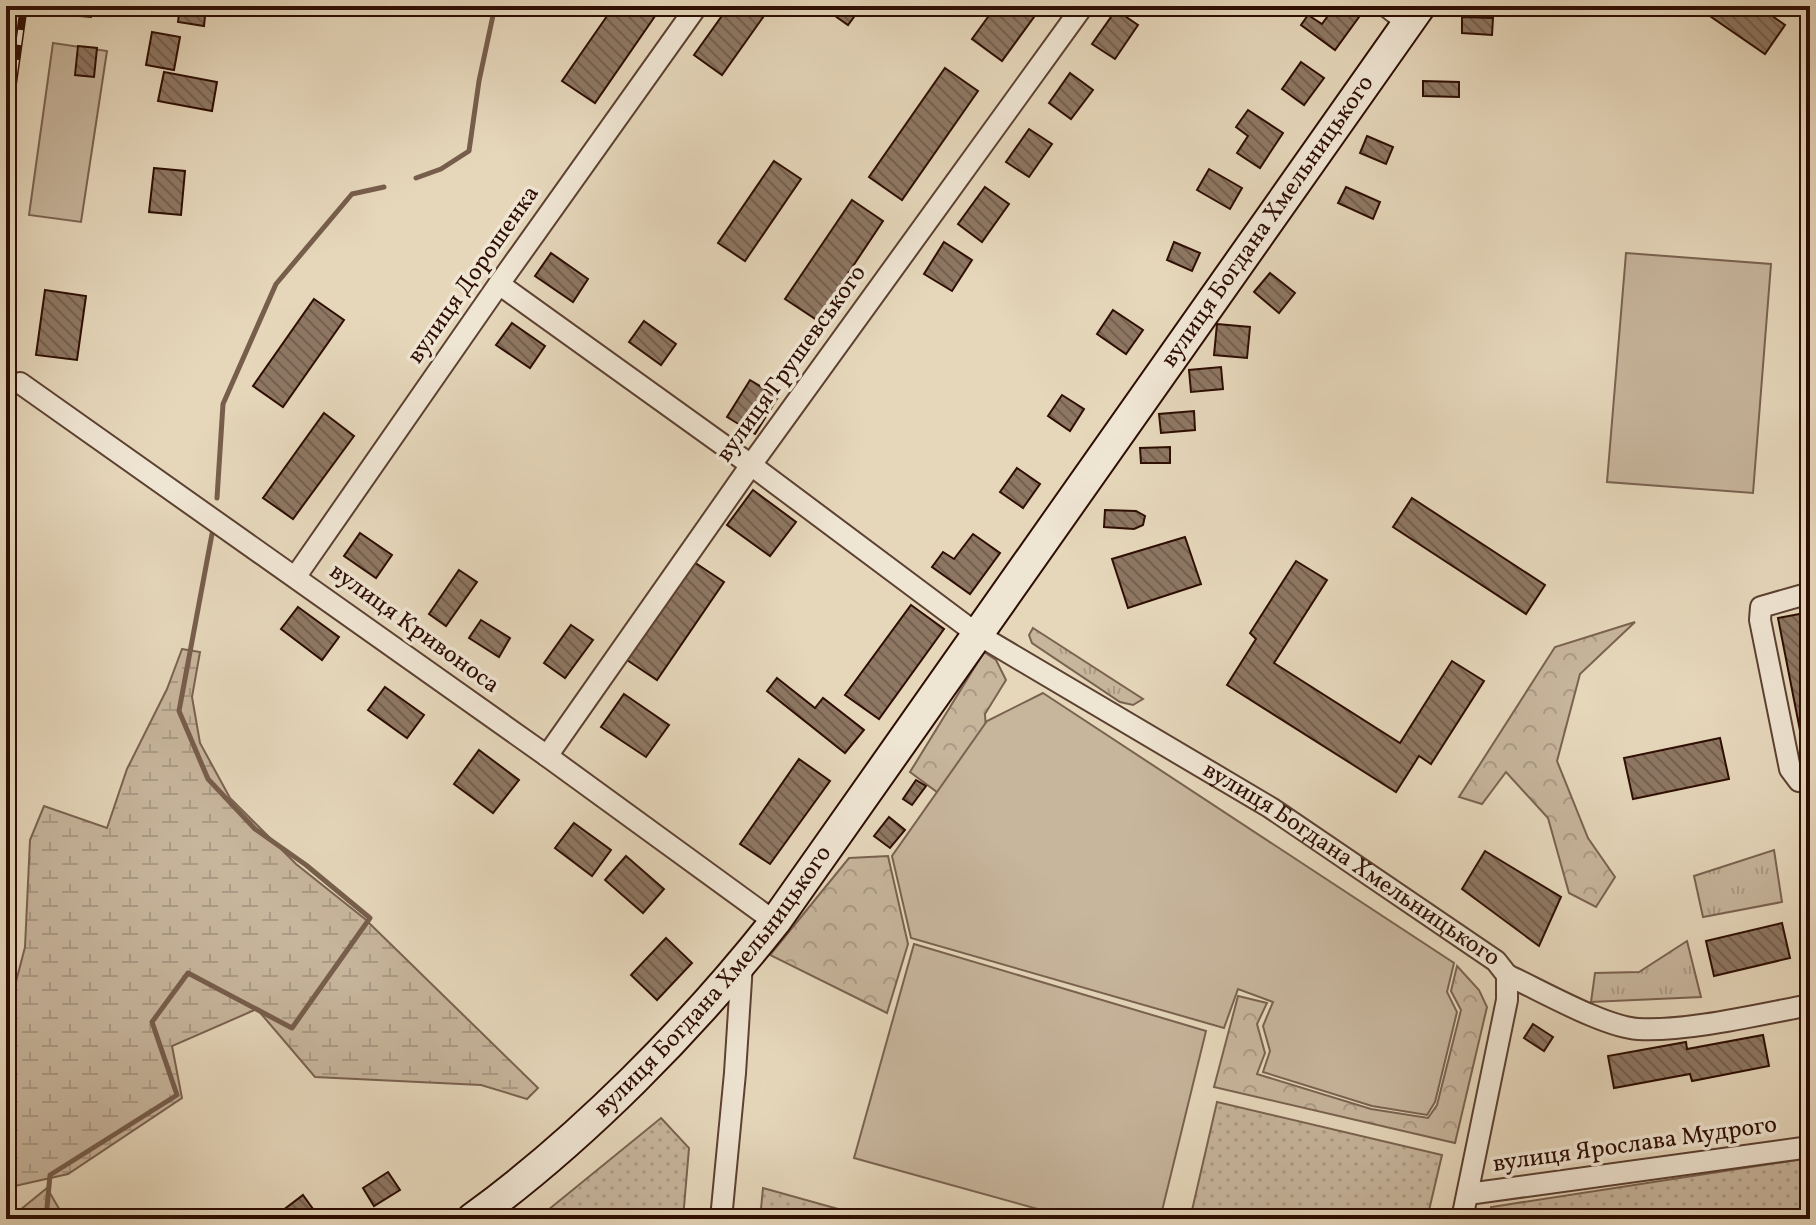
<svg xmlns="http://www.w3.org/2000/svg" width="1816" height="1225" font-family="Vollkorn,serif">
  <style>
    .grass { fill: url(#grass-tufts); stroke: #7a6250; stroke-width: 2 }
    .forest { fill: url(#forest-crowns); stroke: #7a6250; stroke-width: 2 }
    .wetland { fill: url(#wetland-marsh); stroke: #7a6250; stroke-width: 2 }
    .park { fill: #c7b59c; stroke: #7a6250; stroke-width: 2 }
    .garden { fill: url(#garden-dots); stroke: #7a6250; stroke-width: 2 }
    .lines { fill: none; stroke-linecap: round; stroke-linejoin: round }
    .stream { stroke: #775e4c; stroke-width: 5 }
    .building { fill: url(#building-back-hatch); stroke: #2e0e03; stroke-width: 2 }
    .street-casing { stroke: #5c4031; stroke-width: 24 }
    .secondary-casing { stroke: #2e0e03; stroke-width: 34 }
    .street { stroke: #efe5d3; stroke-width: 20 }
    .secondary { stroke: #efe5d3; stroke-width: 30 }
    .rail-casing { stroke: #2e0e03; stroke-width: 8 }
    .rail { stroke: #efe5d3; stroke-width: 5; stroke-dasharray: 15; stroke-linecap: butt }
    .labels { text-anchor: middle; dominant-baseline: central; stroke-width: 7; stroke-linejoin: round; paint-order: stroke }
    .street-label { font-size: 24px; fill: #2e0e03; stroke: #efe5d3 }
  </style>
  <defs>
    <pattern id="grass-tufts" width="24" height="20" patternUnits="userSpaceOnUse" patternTransform="scale(2)"><rect width="24" height="20" fill="#c7b59c"/><path d="M3 7l-1-3M5 7V3M7 7l1-3M15 17l-1-3M17 17v-4M19 17l1-3" fill="none" stroke="#ab9a85"/></pattern>
    <pattern id="forest-crowns" width="20" height="18" patternUnits="userSpaceOnUse" patternTransform="scale(2)"><rect width="20" height="18" fill="#c7b59c"/><path d="M2 6a3 3 0 1 1 6 0M12 15a3 3 0 1 1 6 0" fill="none" stroke="#ab9a85"/></pattern>
    <pattern id="wetland-marsh" width="20" height="14" patternUnits="userSpaceOnUse" patternTransform="scale(2)"><rect width="20" height="14" fill="#c7b59c"/><path d="M1 5h8M5 5V1M11 12h8M15 12V8" fill="none" stroke="#ab9a85"/></pattern>
    <pattern id="garden-dots" width="8" height="8" patternUnits="userSpaceOnUse" patternTransform="scale(2)"><rect width="8" height="8" fill="#c7b59c"/><path d="M2 2h.1M6 6h.1" fill="none" stroke="#ab9a85" stroke-width="1.8" stroke-linecap="round"/></pattern>
    <pattern id="building-back-hatch" width="6" height="6" patternUnits="userSpaceOnUse" patternTransform="scale(2)"><rect width="6" height="6" fill="#8e7763"/><path d="M-1 5l2 2M0 0l6 6M5-1l2 2" fill="none" stroke="#74604f"/></pattern>
  </defs>
  <rect width="100%" height="100%" fill="#e6d7bb"/>
  <filter id="stains"><feTurbulence type="fractalNoise" baseFrequency=".0025" numOctaves="4"/><feColorMatrix values="0 0 0 0 .2 0 0 0 0 .09 0 0 0 0 .02 0 0 0 .5 -.17"/></filter>
  <radialGradient id="worn" r=".72"><stop offset=".6" stop-color="#630" stop-opacity="0"/><stop offset="1" stop-color="#630" stop-opacity=".3"/></radialGradient>
  <g class="grass">
    <path d="M1033,628L1143,699L1133,705L1120,702L1032,643L1029,635Z"/>
    <path d="M1774,850L1782,902L1703,917L1694,876Z"/>
    <path d="M1687,941L1701,997L1591,1002L1595,973L1639,972Z"/>
  </g>
  <g class="forest">
    <path d="M1635,622L1580,674L1557,761L1588,838L1615,877L1596,907L1569,893L1548,818L1506,772L1482,804L1459,797L1555,647Z"/>
    <path d="M984,652L996,660L1006,680L985,714L986,731L941,795L910,772Z"/>
    <path d="M888,856L908,944L887,1013L770,955L849,858Z"/>
    <path d="M1457,966L1479,990L1487,1007L1455,1143L1214,1087L1238,996L1267,1003L1257,1024L1265,1053L1257,1074L1371,1109L1428,1118L1437,1105L1461,1010L1451,991Z"/>
    <path d="M47,1188L65,1219H9Z"/>
  </g>
  <path class="wetland" d="M182,649L200,652L192,697L200,743L230,798L296,864L365,919L538,1088L527,1099L481,1085L315,1077L257,1009L172,1046L182,1098L68,1174L6,1188V1020L25,947L30,840L44,806L107,828L127,769L167,689Z"/>
  <g class="park">
    <path d="M53,43L107,51L81,222L29,215Z"/>
    <path d="M1626,253L1771,264L1753,493L1607,482Z"/>
    <path d="M1043,693L1454,963L1447,992L1457,1012L1435,1102L1427,1115L1372,1106L1263,1072L1270,1051L1263,1026L1273,1002L1238,989L1224,1028L911,938L892,856L987,721Z"/>
    <path d="M914,944L1206,1031L1160,1219H1074L854,1158Z"/>
  </g>
  <g class="garden">
    <path d="M1217,1102L1442,1155L1427,1219H1190Z"/>
    <path d="M661,1118L689,1148L683,1219H537Z"/>
    <path d="M1810,1158V1219H1490L1491,1207Z"/>
    <path d="M763,1188L874,1219H760Z"/>
  </g>
  <g class="lines">
    <g class="stream">
      <path d="M416,178L441,169L469,151L479,81L495,6"/>
      <path d="M217,498L223,404L276,284L352,194L384,187"/>
      <path d="M46,1219L50,1175L177,1095L152,1022L188,973L292,1028L370,918L306,865L255,829L208,779L179,711L212,534"/>
    </g>
  </g>
  <g class="building">
    <path d="M58,6H92L91,17L57,14Z"/>
    <path d="M180,6H206L204,26L178,22Z"/>
    <path d="M614,6H662L595,103L562,81Z"/>
    <path d="M729,6H771L722,75L694,55Z"/>
    <path d="M821,6H862L848,25Z"/>
    <path d="M996,6H1042L1002,61L972,39Z"/>
    <path d="M1335,6H1344L1359,17L1335,50L1301,25L1308,15L1322,24Z"/>
    <path d="M1708,6H1758L1785,25L1765,54L1704,12Z"/>
    <path d="M1116,10L1138,25L1115,59L1092,44Z"/>
    <path d="M1462,17L1493,18L1492,35L1462,33Z"/>
    <path d="M152,32L180,37L174,70L146,65Z"/>
    <path d="M78,46L97,48L94,77L75,75Z"/>
    <path d="M1301,62L1324,78L1304,105L1282,89Z"/>
    <path d="M945,68L978,91L902,200L869,177Z"/>
    <path d="M164,72L217,82L212,111L158,101Z"/>
    <path d="M1070,73L1093,90L1071,119L1049,103Z"/>
    <path d="M1423,81L1459,82V97L1423,96Z"/>
    <path d="M1248,110L1283,133L1260,168L1237,153L1248,136L1236,127Z"/>
    <path d="M1029,129L1052,144L1029,177L1006,162Z"/>
    <path d="M1367,136L1393,147L1386,164L1360,153Z"/>
    <path d="M774,161L801,179L745,261L718,243Z"/>
    <path d="M154,168L185,171L181,215L149,212Z"/>
    <path d="M1209,169L1242,188L1230,209L1197,190Z"/>
    <path d="M985,187L1009,204L982,242L958,224Z"/>
    <path d="M1346,187L1380,202L1373,219L1338,203Z"/>
    <path d="M852,200L883,221L817,320L785,299Z"/>
    <path d="M944,242L972,260L952,291L924,274Z"/>
    <path d="M1174,242L1200,253L1192,271L1167,260Z"/>
    <path d="M551,253L588,279L573,302L535,276Z"/>
    <path d="M1270,273L1295,293L1279,313L1254,292Z"/>
    <path d="M45,290L86,296L77,360L36,355Z"/>
    <path d="M314,299L344,320L283,407L253,386Z"/>
    <path d="M1113,310L1143,330L1126,354L1097,334Z"/>
    <path d="M644,321L676,344L661,365L629,342Z"/>
    <path d="M512,323L545,346L530,368L496,345Z"/>
    <path d="M1217,324L1250,327L1247,358L1214,355Z"/>
    <path d="M1221,367L1223,389L1191,392L1189,370Z"/>
    <path d="M750,380L778,397L755,434L727,417Z"/>
    <path d="M1062,395L1084,409L1070,431L1048,416Z"/>
    <path d="M1194,411L1195,430L1161,433L1159,414Z"/>
    <path d="M324,413L354,436L293,519L263,498Z"/>
    <path d="M1170,447V463H1141L1140,448Z"/>
    <path d="M1017,468L1040,484L1023,508L1000,492Z"/>
    <path d="M753,490L796,522L770,556L727,525Z"/>
    <path d="M1412,498L1545,585L1526,614L1393,527Z"/>
    <path d="M1105,510L1136,511L1145,516L1143,525L1134,529L1104,527Z"/>
    <path d="M360,533L392,555L376,578L344,556Z"/>
    <path d="M973,534L1000,553L970,594L932,567L943,552L954,559Z"/>
    <path d="M1185,537L1201,584L1128,608L1112,559Z"/>
    <path d="M1296,561L1327,580L1274,663L1400,743L1452,661L1484,681L1431,764L1419,756L1396,792L1227,685L1256,639L1250,633Z"/>
    <path d="M694,562L724,582L657,680L627,660Z"/>
    <path d="M459,570L477,582L446,626L429,614Z"/>
    <path d="M911,605L944,629L879,719L845,695Z"/>
    <path d="M298,607L339,637L322,660L281,629Z"/>
    <path d="M1810,612V755L1805,756L1778,618Z"/>
    <path d="M481,620L510,638L499,657L469,638Z"/>
    <path d="M571,625L593,640L565,678L544,663Z"/>
    <path d="M777,678L815,708L823,698L864,730L845,753L767,691Z"/>
    <path d="M385,687L424,715L407,738L368,710Z"/>
    <path d="M624,694L669,725L646,757L601,727Z"/>
    <path d="M1720,738L1729,779L1633,799L1624,758Z"/>
    <path d="M479,750L519,780L493,813L454,784Z"/>
    <path d="M799,759L830,781L770,864L740,844Z"/>
    <path d="M916,780L926,786L912,805L903,799Z"/>
    <path d="M889,817L905,830L890,848L874,836Z"/>
    <path d="M574,823L611,850L592,876L555,848Z"/>
    <path d="M1485,851L1561,897L1539,946L1462,889Z"/>
    <path d="M626,856L664,889L643,913L605,880Z"/>
    <path d="M1782,923L1790,958L1714,976L1706,941Z"/>
    <path d="M666,938L692,963L657,1000L631,975Z"/>
    <path d="M1533,1024L1553,1037L1544,1051L1524,1038Z"/>
    <path d="M1810,1030V1065H1807L1800,1032Z"/>
    <path d="M1763,1035L1769,1066L1692,1081L1690,1074L1614,1088L1608,1056L1686,1042L1687,1049Z"/>
    <path d="M388,1172L400,1190L374,1206L363,1188Z"/>
    <path d="M303,1195L318,1216L313,1219H289L282,1211Z"/>
  </g>
  <g class="lines">
    <g class="street-casing">
      <g id="street">
        <path d="M1386,6L1408,23"/>
        <path id="s1" d="M499,284L751,465L977,634L1271,808L1496,961L1507,975V1000L1462,1219"/>
        <path d="M20,383L547,756L775,922"/>
        <path d="M296,576L499,284L697,6"/>
        <path d="M1810,593L1761,607L1760,620L1790,769L1799,781L1810,782"/>
        <path d="M547,756L751,465L1083,6"/>
        <path d="M1507,975C1540,990 1604,1027 1638,1029C1687,1032 1761,1014 1810,1005"/>
        <path d="M1468,1194L1810,1147"/>
        <path d="M721,1219L735,1073L742,964"/>
      </g>
    </g>
    <g class="secondary-casing">
      <g id="secondary">
        <path id="s2" d="M472,1219C582,1139 691,1028 775,922L1420,6"/>
      </g>
    </g>
    <use href="#street" class="street"/>
    <use href="#secondary" class="secondary"/>
    <g class="rail-casing">
      <path id="rail" d="M6,134L24,6"/>
    </g>
    <use href="#rail" class="rail"/>
  </g>
  <g class="labels">
    <g class="street-label">
      <text stroke="none"><textPath href="#s2" startOffset="1282">вулиця Богдана Хмельницького</textPath></text>
      <text transform="translate(474 275) rotate(-55)">вулиця Дорошенка</text>
      <text transform="translate(792 364) rotate(-54)">вулиця Грушевського</text>
      <text transform="translate(414 629) rotate(36)">вулиця Кривоноса</text>
      <text stroke="none"><textPath href="#s1" startOffset="1032">вулиця Богдана Хмельницького</textPath></text>
      <text stroke="none"><textPath href="#s2" startOffset="340">вулиця Богдана Хмельницького</textPath></text>
      <text transform="translate(1635 1145) rotate(-8)">вулиця Ярослава Мудрого</text>
    </g>
  </g>
  <rect width="1816" height="1225" fill="none" stroke="#e6d7bb" stroke-width="32"/>
  <rect x="8" y="8" width="1800" height="1209" fill="none" stroke="#2e0e03" stroke-width="4"/>
  <rect x="16" y="16" width="1784" height="1193" fill="none" stroke="#2e0e03" stroke-width="2"/>
  <rect width="100%" height="100%" filter="url(#stains)"/>
  <rect width="100%" height="100%" fill="url(#worn)"/>
</svg>
